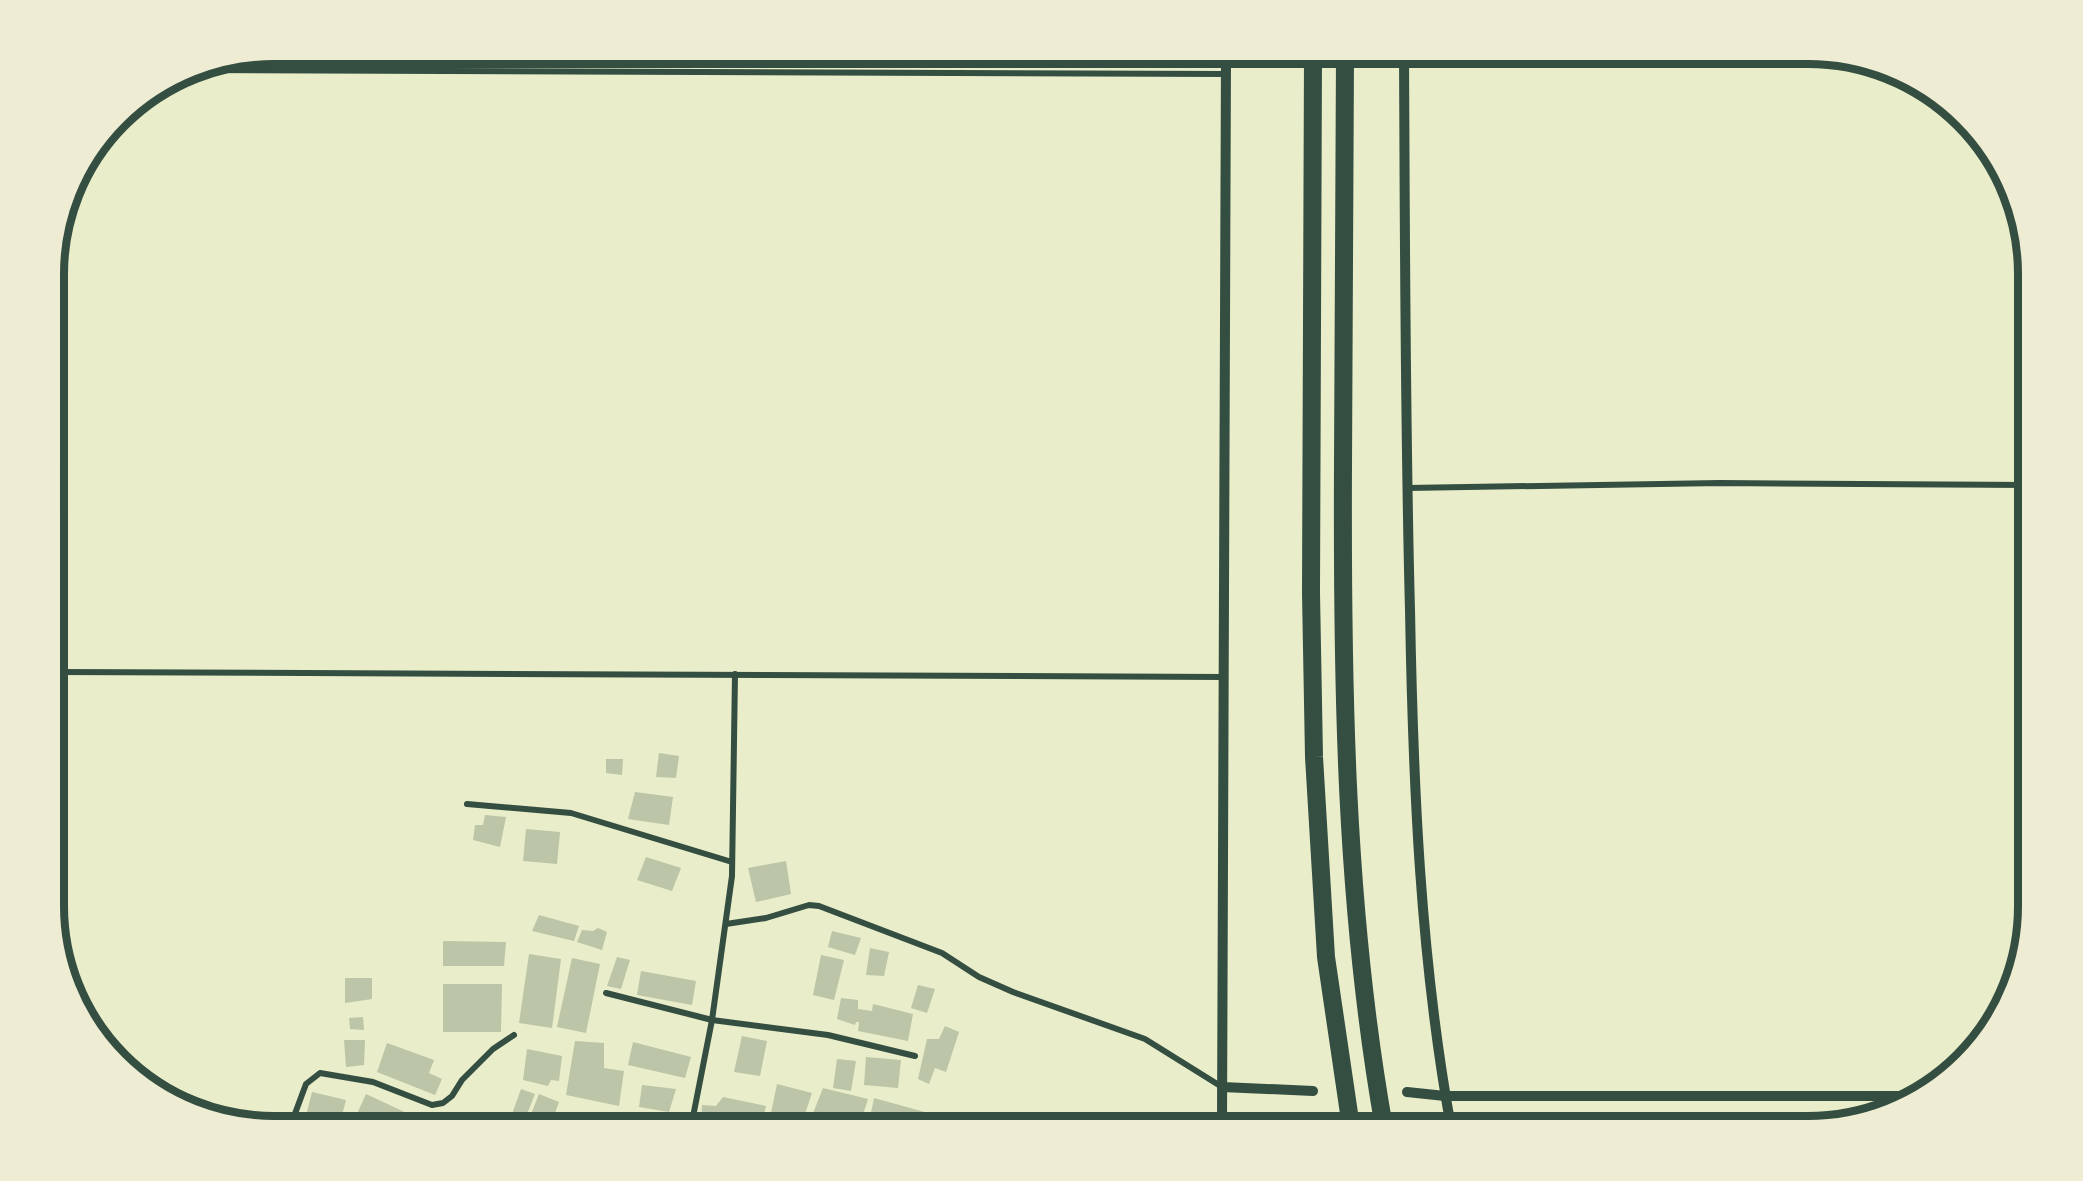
<svg xmlns="http://www.w3.org/2000/svg" width="2083" height="1181" font-family="'Sofia Sans Condensed',sans-serif">
  <style>
    .building { fill: #bcc5a7 }
    .lines { fill: none; stroke-linecap: round; stroke-linejoin: round }
    .minor { stroke: #344e41; stroke-width: 6 }
    .tertiary { stroke: #344e41; stroke-width: 10 }
    .motorway { stroke: #344e41; stroke-width: 18 }
    .rim { fill: none; stroke: #344e41; stroke-width: 8 }
  </style>
  <rect width="100%" height="100%" fill="#e9edc9"/>
  <g class="building">
    <path d="M659,753L679,756L676,778L656,777Z"/>
    <path d="M606,759H623L622,775L606,773Z"/>
    <path d="M635,792L673,797L669,825L628,819Z"/>
    <path d="M485,815L506,817L500,847L473,840L475,825H483Z"/>
    <path d="M526,829L560,832L557,864L523,861Z"/>
    <path d="M646,857L681,868L672,891L637,880Z"/>
    <path d="M786,861L791,894L756,902L748,868Z"/>
    <path d="M539,915L579,926L574,941L532,931Z"/>
    <path d="M598,928L607,932L602,950L577,942L582,930L593,931Z"/>
    <path d="M832,931L861,938L855,955L828,947Z"/>
    <path d="M443,941L506,942L504,966H443Z"/>
    <path d="M870,948L889,952L884,976L866,975Z"/>
    <path d="M529,954L561,959L552,1028L519,1023Z"/>
    <path d="M821,955L844,960L834,1000L813,995Z"/>
    <path d="M617,957L630,960L621,989L607,986Z"/>
    <path d="M572,958L600,964L586,1033L557,1027Z"/>
    <path d="M641,971L696,981L692,1005L637,995Z"/>
    <path d="M345,978H372V999L345,1003Z"/>
    <path d="M443,984H502L501,1032H443Z"/>
    <path d="M918,985L935,989L927,1013L911,1008Z"/>
    <path d="M841,998L858,1000V1009L872,1011L873,1004L913,1014L908,1041L858,1031L859,1022H856L855,1025L837,1019Z"/>
    <path d="M363,1017L364,1030L350,1029L349,1018Z"/>
    <path d="M945,1026L959,1032L946,1072L935,1068L929,1084L918,1079L927,1039H939Z"/>
    <path d="M742,1036L767,1041L760,1076L734,1072Z"/>
    <path d="M344,1040H365L364,1065L346,1067Z"/>
    <path d="M575,1041L604,1043V1068L624,1071L619,1106L566,1095Z"/>
    <path d="M633,1042L691,1057L685,1078L628,1065Z"/>
    <path d="M387,1043L434,1060L429,1073L442,1079L435,1095L377,1072Z"/>
    <path d="M527,1049L562,1056L559,1081L551,1080L548,1086L523,1080Z"/>
    <path d="M866,1057L901,1060L898,1088L864,1085Z"/>
    <path d="M837,1059L856,1061L851,1091L833,1088Z"/>
    <path d="M777,1084L812,1093L803,1120L771,1113Z"/>
    <path d="M642,1085L676,1089L669,1112L639,1107Z"/>
    <path d="M823,1088L868,1099L859,1127L808,1126Z"/>
    <path d="M521,1089L535,1094L525,1119L512,1114Z"/>
    <path d="M312,1092L346,1100L339,1127H303Z"/>
    <path d="M366,1094L426,1122L424,1127H351Z"/>
    <path d="M539,1094L559,1102L550,1127H526Z"/>
    <path d="M723,1097L766,1106L761,1127H701L702,1105L716,1106Z"/>
    <path d="M874,1098L950,1119L948,1127H868Z"/>
    <path d="M579,1123L610,1125V1127H578Z"/>
  </g>
  <g class="lines">
    <g class="minor">
      <path d="M196,70L1226,74"/>
      <path d="M1407,488L1720,483L2029,485"/>
      <path d="M56,672L1224,677"/>
      <path d="M467,804L571,813L732,862"/>
      <path d="M726,924L766,918L809,905L819,906L942,953L979,977L1013,992L1145,1039L1222,1087"/>
      <path d="M606,993L712,1020L828,1035L915,1056"/>
      <path d="M290,1127L306,1084L320,1073L373,1082L432,1105L443,1103L452,1096L462,1080L493,1049L514,1035"/>
      <path d="M691,1127L712,1020L732,876L735,674"/>
    </g>
    <g class="tertiary">
      <path d="M1404,54C1405,239 1405,425 1410,610C1413,782 1420,957 1451,1127"/>
      <path d="M1222,1087L1313,1091"/>
      <path d="M1407,1092L1445,1096H1918"/>
      <path d="M1222,1127L1226,54"/>
    </g>
    <g class="motorway">
      <path d="M1313,54L1311,593L1314,757L1326,957L1351,1127"/>
      <path d="M1345,54C1345,191 1344,328 1343,465C1342,686 1345,908 1384,1127"/>
    </g>
  </g>
  <path d="M0 0H2083V1181H0ZM274 64H1808A210 210 0 0 1 2018 274V906A210 210 0 0 1 1808 1116H274A210 210 0 0 1 64 906V274A210 210 0 0 1 274 64Z" fill="#eeecd3" fill-rule="evenodd"/>
  <path class="rim" d="M274 64H1808A210 210 0 0 1 2018 274V906A210 210 0 0 1 1808 1116H274A210 210 0 0 1 64 906V274A210 210 0 0 1 274 64Z"/>
</svg>
